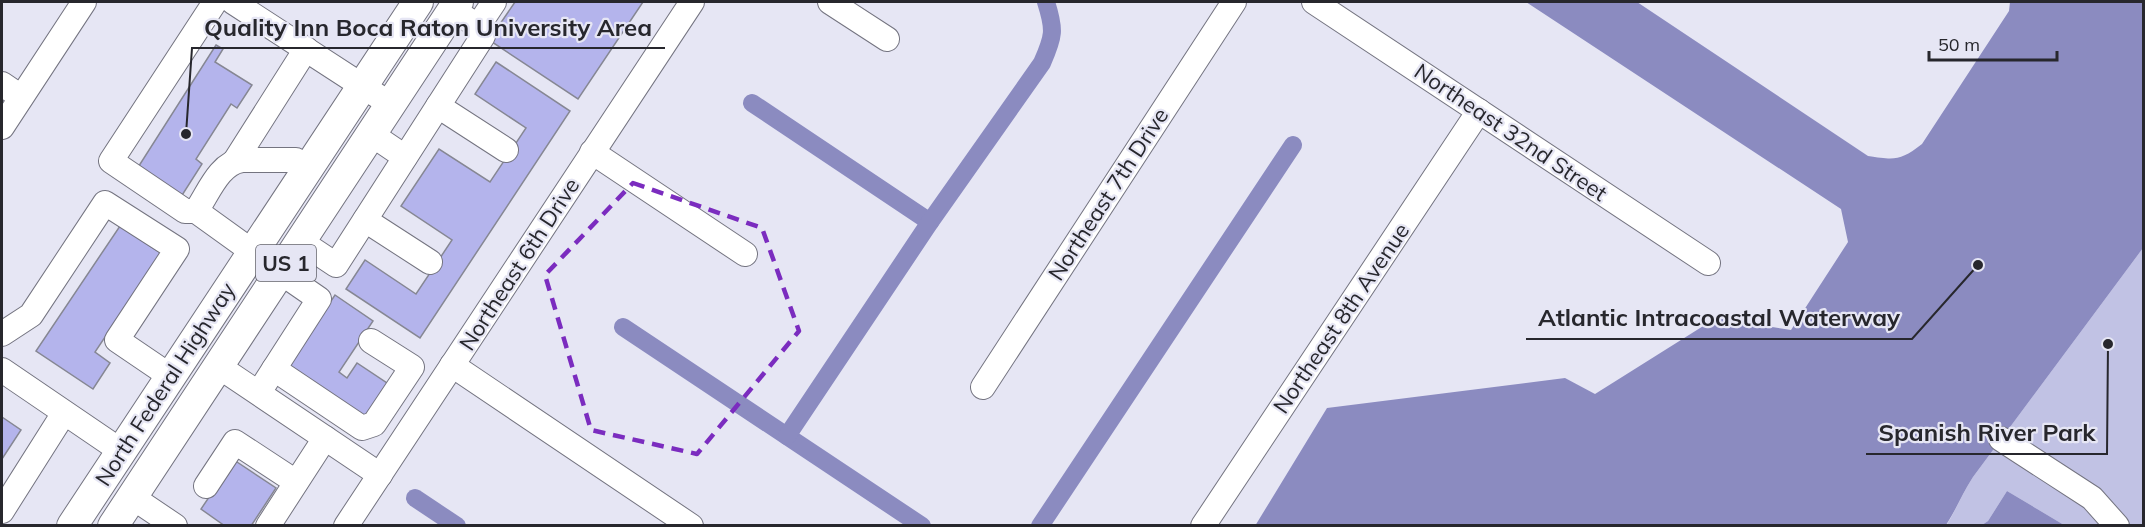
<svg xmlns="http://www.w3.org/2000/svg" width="2145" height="527" font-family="Mulish,sans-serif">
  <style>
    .green { fill: #c1c2e4 }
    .water { fill: #8b8bc0 }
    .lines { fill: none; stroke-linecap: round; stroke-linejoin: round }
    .canal { stroke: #8b8bc0; stroke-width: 18 }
    .building { fill: #b4b4ec; stroke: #868793; stroke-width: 1.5 }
    .minor-casing { stroke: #747480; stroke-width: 26 }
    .major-casing { stroke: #747480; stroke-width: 32 }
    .minor { stroke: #fff; stroke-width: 24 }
    .major { stroke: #fff; stroke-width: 30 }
    .marked { fill: none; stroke: #7b2cbf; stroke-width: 4.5; stroke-dasharray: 12 8; stroke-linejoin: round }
    .labels { text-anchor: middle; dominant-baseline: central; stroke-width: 4.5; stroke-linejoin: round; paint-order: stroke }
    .shield { fill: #e6e6f4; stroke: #606069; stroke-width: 1.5 }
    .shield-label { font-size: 21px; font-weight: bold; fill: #27272d }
    .street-label { font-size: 22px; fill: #27272d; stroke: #e6e6f4 }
    .leader { fill: none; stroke: #27272d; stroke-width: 2 }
    .callout-dot { fill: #27272d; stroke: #e6e6f4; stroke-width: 2 }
    .callout-label { font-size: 24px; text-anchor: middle; font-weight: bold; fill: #27272d; stroke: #e6e6f4; stroke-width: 4.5; stroke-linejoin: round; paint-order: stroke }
  </style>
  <rect width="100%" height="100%" fill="#e6e6f4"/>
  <path class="green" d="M2143,248V525H2064L2007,491L1988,521L1982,525L1946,526C1956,510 1962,494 1973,477Z"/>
  <g class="water">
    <path d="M1526,2H1637L1868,156C1895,160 1900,161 1922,144L2009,11L2010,2H2143V248L1973,477C1962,494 1956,510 1946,525L1255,526L1327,408L1565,378L1595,394L1716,318L1791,330L1848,242L1841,209Z"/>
    <path d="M2007,491L2064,525H1982L1988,521Z"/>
  </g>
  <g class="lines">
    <g class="canal">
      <path d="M752,103L930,222"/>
      <path d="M623,327L922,526"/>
      <path d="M787,436L930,222L1042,63C1054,36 1055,30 1046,2"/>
      <path d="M415,498L457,526"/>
      <path d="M1040,526L1293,145"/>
    </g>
  </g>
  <g class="building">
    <path d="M515,2H643L578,99L489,40Z"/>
    <path d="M216,45L223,49L215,62L252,85L237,108L231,104L196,159L202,164L179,200L135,172Z"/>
    <path d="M496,62L570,111L420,338L346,289L365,260L416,294L452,240L401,206L439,149L490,182L526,128L475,94Z"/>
    <path d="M120,226L161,253L95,352L110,363L93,389L36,351Z"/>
    <path d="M335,295L373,321L339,372L347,378L357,363L390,385L366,421L286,368Z"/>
    <path d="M2,417L21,430L2,459Z"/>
    <path d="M234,460L276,488L251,526H225L201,509Z"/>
  </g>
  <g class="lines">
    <g class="minor-casing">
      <g id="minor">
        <path d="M233,2L390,104"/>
        <path d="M830,2L887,39"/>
        <path d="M1314,2L1708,263"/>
        <path d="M478,26L494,2"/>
        <path d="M2,84L21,97"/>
        <path d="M438,106L506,150"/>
        <path d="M2,127L84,2"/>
        <path d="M371,134L405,157"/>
        <path d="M592,152L745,254"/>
        <path d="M235,161L306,49"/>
        <path d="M196,211H185L111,161L215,2"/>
        <path d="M365,220L430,262"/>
        <path d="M300,241L336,265L483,36L478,26L453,10"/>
        <path d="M253,252L196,211C208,194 219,163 242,160H296L308,168"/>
        <path d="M2,334L31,315L105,203L177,249L117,340L170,376"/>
        <path d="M452,365L691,526"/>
        <path d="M218,366L380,475"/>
        <path d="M274,369L362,428L374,424L412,367L371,341"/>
        <path d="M2,370L121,451"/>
        <path d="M265,383L319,299L280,272"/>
        <path d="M983,387L1234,2"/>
        <path d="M2001,439L2092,498L2117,526"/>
        <path d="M206,486L235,442L296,482"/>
        <path d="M132,497L175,526"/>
        <path d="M2,511L64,413"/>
        <path d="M268,526L325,438"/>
        <path d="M346,526L692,2"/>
        <path d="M1203,526L1479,111"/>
      </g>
    </g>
    <g class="major-casing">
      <g id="major">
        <path d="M72,526L418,2"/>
        <path d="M113,526L458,2"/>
      </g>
    </g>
    <use href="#minor" class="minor"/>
    <use href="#major" class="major"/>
  </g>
  <path class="marked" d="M633,183L762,228L799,331L697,454L591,430L545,275Z"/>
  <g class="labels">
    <rect class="shield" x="256" y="245" width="60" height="36" rx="4.5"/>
    <g class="shield-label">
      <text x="286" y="263">US 1</text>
    </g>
    <g class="street-label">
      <text transform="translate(1511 132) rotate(34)">Northeast 32nd Street</text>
      <text transform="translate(1108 194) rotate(-57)">Northeast 7th Drive</text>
      <text transform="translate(519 264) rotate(-57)">Northeast 6th Drive</text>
      <text transform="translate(1341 318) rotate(-56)">Northeast 8th Avenue</text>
      <text transform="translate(165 384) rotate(-57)">North Federal Highway</text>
    </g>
  </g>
  <path class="leader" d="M186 134L192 48H665M1978 265L1912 339H1526M2108 344L2107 454H1866"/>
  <g class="callout-dot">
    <circle cx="186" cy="134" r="6"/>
    <circle cx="1978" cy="265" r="6"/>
    <circle cx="2108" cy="344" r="6"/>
  </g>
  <g class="callout-label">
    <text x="428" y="36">Quality Inn Boca Raton University Area</text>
    <text x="1719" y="326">Atlantic Intracoastal Waterway</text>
    <text x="1987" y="441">Spanish River Park</text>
  </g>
  <rect width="2145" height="527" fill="none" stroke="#27272d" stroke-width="6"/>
  <path d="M1929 51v9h128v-9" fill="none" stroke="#27272d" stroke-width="3"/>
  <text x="1938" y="51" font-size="18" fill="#27272d" stroke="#e6e6f4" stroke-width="4.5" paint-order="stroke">50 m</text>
</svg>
